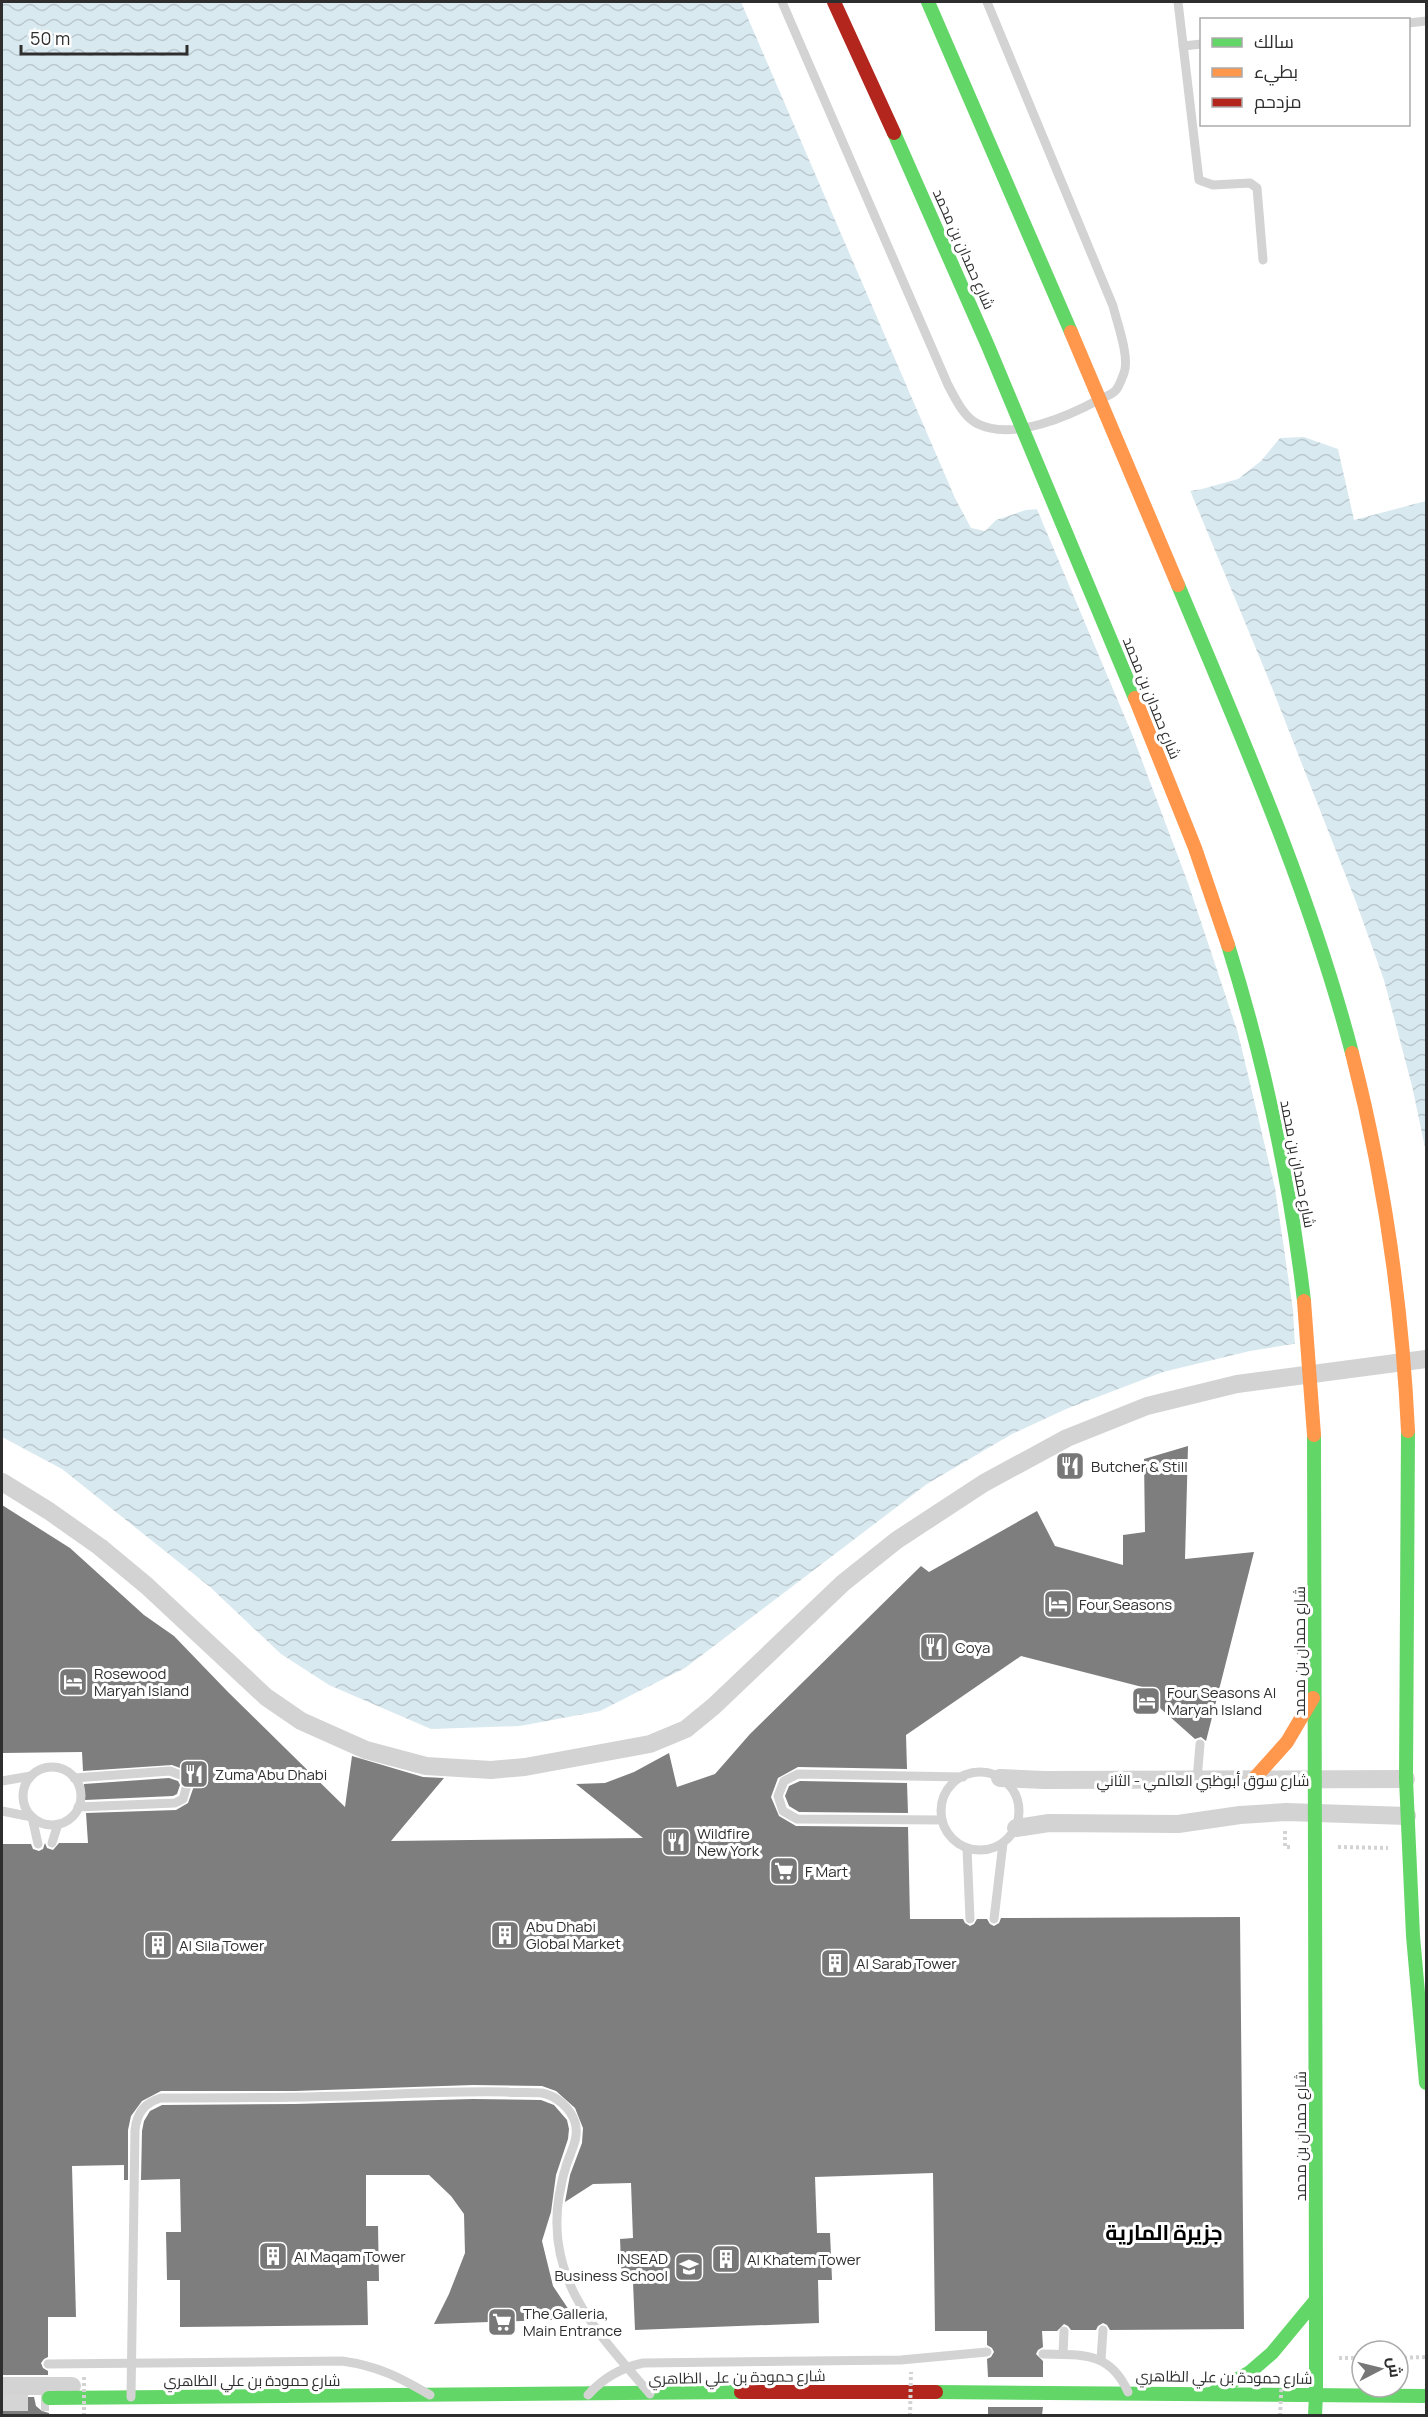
<svg xmlns="http://www.w3.org/2000/svg" width="1428" height="2417" font-family="Manrope,Cairo,sans-serif">
  <style>
    .water { fill: url(#water-waves) }
    .pier { fill: #fff }
    .building { fill: #7e7e7e }
    .lines { fill: none; stroke-linecap: round; stroke-linejoin: round }
    .secondary-tunnel { stroke: #d5d5d5; stroke-width: 26; stroke-dasharray: 26 13; stroke-linecap: butt }
    .path { stroke: #d3d3d3; stroke-width: 4; stroke-dasharray: 3 3; stroke-linecap: butt }
    .lane { stroke: #d3d3d3; stroke-width: 9 }
    .street { stroke: #d3d3d3; stroke-width: 18 }
    .fast { stroke: #63d668; stroke-width: 14 }
    .slow { stroke: #ff974d; stroke-width: 14 }
    .jam { stroke: #b3261e; stroke-width: 14 }
    .path-bridge { stroke: #d3d3d3; stroke-width: 4; stroke-dasharray: 3 3; stroke-linecap: butt }
    .lane-bridge { stroke: #d3d3d3; stroke-width: 9 }
    .fast-bridge { stroke: #63d668; stroke-width: 14 }
    .slow-bridge { stroke: #ff974d; stroke-width: 14 }
    .jam-bridge { stroke: #b3261e; stroke-width: 14 }
    .labels { text-anchor: middle; dominant-baseline: central; stroke-width: 6; stroke-linejoin: round; paint-order: stroke }
    .street-label { font-size: 15px; fill: #2e2e2e; stroke: #fff }
    .poi-label { font-size: 15px; fill: #2e2e2e; stroke: #fff; text-anchor: start }
    .district-label { font-size: 21px; font-weight: bold; fill: #000; stroke: #fff }
  </style>
  <defs>
    <pattern id="water-waves" width="16" height="10" patternUnits="userSpaceOnUse" patternTransform="scale(1.5)"><rect width="16" height="10" fill="#d9e9f0"/><path d="M0 5q4-4 8 0t8 0" fill="none" stroke="#bbc8ce"/></pattern>
  </defs>
  <rect width="100%" height="100%" fill="#fff"/>
  <path class="water" d="M2,2H741L955,498L971,528L985,531L996,520L1026,510L1121,503L1202,489L1238,479L1261,461L1280,438L1304,437L1338,449L1354,520L1426,501V1326L1342,1336L1250,1351L1163,1372L1066,1409L1012,1434L927,1484L685,1668L600,1711L520,1726L431,1729L329,1685L281,1654L210,1587L62,1469L2,1437Z"/>
  <path class="pier" d="M1189,488L1269,680L1356,902L1384,980L1412,1086L1426,1152V1329L1295,1347L1293,1310L1275,1188L1238,1033L1188,883L1132,734L1036,507L1120,500Z"/>
  <g class="building">
    <path d="M1188,1446L1185,1559L1254,1552L1206,1741L1201,1737L1195,1739L1151,1700L1154,1690L1021,1656L906,1735L907,1769L798,1767L778,1778L771,1797L779,1816L796,1826L908,1827L910,1919H963L965,1923L970,1926L974,1924L977,1919H987L990,1924L994,1926L999,1923L1001,1918L1240,1917L1244,2329L1110,2330L1107,2325L1103,2323L1098,2326L1096,2330H1071L1068,2326L1064,2324L1057,2331H1042L1043,2347L1038,2350L1036,2354L1043,2361V2377H988L987,2359L991,2357L994,2352L992,2348L987,2345V2331H935L933,2173L815,2177L817,2233H830L832,2280H818L819,2323L635,2330L633,2282L622,2283L620,2239L633,2238L631,2183L593,2184L565,2202L570,2175L582,2143L583,2128L575,2108L556,2091L542,2086L473,2085L295,2091H161L142,2101L131,2116L128,2130V2180H124V2165L72,2166L76,2317H48V2357L44,2359L41,2363L43,2368L48,2371V2375H2V1844H31L33,1849L39,1851L43,1849L45,1843L47,1848L53,1850L59,1843H88L86,1813L176,1810L188,1803L194,1786L188,1771L172,1765L83,1771L82,1752L2,1753V1505L70,1548L144,1615L174,1636L228,1692L345,1807L352,1756L423,1777L444,1778L391,1841L643,1838L576,1784L605,1783L634,1772L669,1753L677,1787L715,1774L750,1734L921,1566L929,1572L1037,1511L1055,1546L1123,1565V1535L1145,1532L1144,1459Z"/>
    <path d="M169,1778L178,1781L180,1785L177,1794L173,1796L85,1800L84,1784Z"/>
    <path d="M800,1781L907,1783L908,1813L799,1812L789,1806L785,1796L789,1786Z"/>
    <path d="M473,2099L541,2100L554,2105L567,2120L569,2129L568,2139L556,2175L551,2212L542,2241L553,2286L575,2319L434,2324L449,2294L465,2253L464,2214L451,2196L429,2175H366V2226H378L379,2281H367L368,2325L180,2327V2280H167L166,2232H181L180,2179L141,2180L142,2131L144,2121L150,2111L162,2105L295,2104Z"/>
    <path d="M2,2397H34L36,2406L42,2411L49,2413V2415H2Z"/>
    <path d="M988,2407H1043L1042,2415H988Z"/>
  </g>
  <g class="lines">
    <path class="secondary-tunnel" d="M2,2398H49"/>
    <g class="path">
      <path d="M1285,1831V1847H1292"/>
      <path d="M1338,1847L1388,1848"/>
      <path d="M1398,2358L1426,2357"/>
    </g>
    <g class="lane">
      <path d="M782,2L948,385C955,398 964,418 978,424C1013,441 1069,416 1100,399C1105,397 1113,394 1116,390C1119,387 1122,378 1124,373C1130,357 1117,323 1113,306L987,2"/>
      <path d="M1178,2L1199,180L1213,185L1250,183L1257,188L1263,260"/>
      <path d="M1408,23L1426,21"/>
      <path d="M1183,46L1202,44"/>
      <circle cx="52" cy="1796" r="29"/>
      <circle cx="980" cy="1811" r="39"/>
      <path d="M74,1778L170,1771L183,1776L187,1785L183,1799L175,1803L78,1807"/>
      <path d="M1197,1780L1200,1744"/>
      <path d="M2,1781L31,1776"/>
      <path d="M2,1811L32,1817L38,1844"/>
      <path d="M942,1820L797,1819L783,1811L778,1796L784,1781L798,1774L963,1777"/>
      <path d="M52,1843L58,1824"/>
      <path d="M967,1848L970,1919"/>
      <path d="M994,1919L1003,1843"/>
      <path d="M1063,2354L1064,2331"/>
      <path d="M1101,2360L1103,2330"/>
    </g>
    <g class="street">
      <path d="M2,1482L49,1511L100,1547L147,1586L266,1697L301,1721L366,1750L426,1766L491,1770L525,1767L650,1744L686,1729L714,1706L843,1583L897,1540L984,1483L1067,1438L1147,1406L1237,1384L1426,1359"/>
      <path d="M1000,1778L1044,1780L1406,1779"/>
      <path d="M1016,1828L1049,1823L1178,1824L1240,1815L1286,1812L1407,1816"/>
      <path d="M2,2386H72"/>
    </g>
    <g class="fast">
      <path d="M1408,1431L1406,1779L1413,1936L1426,2083"/>
      <path d="M1314,1435L1316,2300"/>
      <path d="M936,2392L1426,2396"/>
      <path d="M49,2398L741,2392"/>
      <path d="M1315,2416L1316,2394"/>
    </g>
    <path class="slow" d="M1253,1780L1287,1742L1313,1698"/>
    <path class="jam" d="M741,2392H936"/>
    <g class="path-bridge">
      <path d="M1339,2358H1362"/>
      <path d="M84,2416V2377"/>
      <path d="M910,2416L911,2372"/>
      <path d="M1280,2416L1282,2375"/>
    </g>
    <g class="lane-bridge">
      <path d="M1043,2354C1081,2355 1110,2351 1128,2392"/>
      <path d="M48,2364L342,2361C378,2366 399,2377 430,2395"/>
      <path d="M588,2395C603,2378 620,2368 643,2363L901,2360L987,2352"/>
      <path d="M131,2397L135,2130C137,2113 144,2103 161,2098C233,2098 304,2098 375,2095C418,2093 462,2091 506,2092C518,2093 531,2092 542,2093C557,2096 570,2108 575,2122C580,2140 569,2153 565,2170C562,2178 561,2188 559,2196C545,2282 600,2335 650,2394"/>
    </g>
    <g class="fast-bridge">
      <path d="M928,2L1071,332"/>
      <path d="M894,133L988,346L1135,698"/>
      <path d="M1178,585C1242,738 1310,892 1352,1053"/>
      <path d="M1228,945C1264,1061 1290,1180 1304,1301"/>
      <path d="M1316,2300V2394"/>
      <path d="M1214,2392L1250,2372L1272,2353L1316,2300"/>
    </g>
    <g class="slow-bridge">
      <path d="M1071,332L1178,585"/>
      <path d="M1135,698L1195,848L1228,945"/>
      <path d="M1352,1053C1384,1177 1402,1302 1408,1431"/>
      <path d="M1304,1301L1314,1435"/>
    </g>
    <path class="jam-bridge" d="M834,2L894,133"/>
  </g>
  <defs>
    <g id="restaurant-square" transform="scale(1.5)"><rect x="-9" y="-9" width="18" height="18" rx="4" fill="#777" stroke="#fff"/><path d="M-5-6h1v4h1v-4h1v4h1v-4h1v5L-1.5 .5V6h-2V.5L-5-1ZM5-6V6H3V1.5H1.5Q1.5-4 5-6Z" fill="#fff"/></g>
    <g id="hotel-square" transform="scale(1.5)"><rect x="-9" y="-9" width="18" height="18" rx="4" fill="#777" stroke="#fff"/><path d="M-6-4.5h1.5V1H6V5H4.5V3h-9V5H-6ZM-4 0a1.8 1.8 0 1 1 3.6 0ZM.5 0V-2.5h3Q6-2.5 6 0Z" fill="#fff"/></g>
    <g id="supermarket-square" transform="scale(1.5)"><rect x="-9" y="-9" width="18" height="18" rx="4" fill="#777" stroke="#fff"/><path d="M-6-5.5h2.5l.6 2H6L4.5 2H-2.5L-4.4-4H-6ZM-1.5 3.2a1.3 1.3 0 1 0 .1 0ZM3 3.2a1.3 1.3 0 1 0 .1 0Z" fill="#fff"/></g>
    <g id="building-square" transform="scale(1.5)"><rect x="-9" y="-9" width="18" height="18" rx="4" fill="#777" stroke="#fff"/><path d="M-4-6H4V6H1V3H-1V6H-4ZM-2.5-4.3h1.7v1.8h-1.7ZM.8-4.3h1.7v1.8H.8ZM-2.5-1h1.7V.8h-1.7ZM.8-1h1.7V.8H.8Z" fill="#fff"/></g>
    <g id="school-square" transform="scale(1.5)"><rect x="-9" y="-9" width="18" height="18" rx="4" fill="#777" stroke="#fff"/><path d="M0-5L7-2L0 1L-7-2ZM-4 1L0 2.5L4 1V4Q0 6-4 4Z" fill="#fff"/></g>
  </defs>
  <g fill-rule="evenodd">
    <use href="#restaurant-square" x="1070" y="1466"/>
    <use href="#hotel-square" x="1058" y="1604"/>
    <use href="#restaurant-square" x="934" y="1647"/>
    <use href="#hotel-square" x="73" y="1682"/>
    <use href="#hotel-square" x="1146" y="1701"/>
    <use href="#restaurant-square" x="194" y="1774"/>
    <use href="#restaurant-square" x="676" y="1842"/>
    <use href="#supermarket-square" x="784" y="1871"/>
    <use href="#building-square" x="505" y="1935"/>
    <use href="#building-square" x="158" y="1945"/>
    <use href="#building-square" x="835" y="1963"/>
    <use href="#building-square" x="273" y="2256"/>
    <use href="#building-square" x="726" y="2259"/>
    <use href="#school-square" x="689" y="2267"/>
    <use href="#supermarket-square" x="502" y="2322"/>
  </g>
  <g class="labels">
    <g class="street-label">
      <text transform="translate(964 249) rotate(66)">شارع حمدان بن محمد</text>
      <text transform="translate(1152 698) rotate(68)">شارع حمدان بن محمد</text>
      <text transform="translate(1298 1164) rotate(79)">شارع حمدان بن محمد</text>
      <text transform="translate(1299 1651) rotate(-90)">شارع حمدان بن محمد</text>
      <text x="1203" y="1780">شارع سوق أبوظبي العالمي - الثاني</text>
      <text transform="translate(1300 2136) rotate(-90)">شارع حمدان بن محمد</text>
      <text transform="translate(737 2377) rotate(-1)">شارع حمودة بن علي الظاهري</text>
      <text transform="translate(1224 2377) rotate(1)">شارع حمودة بن علي الظاهري</text>
      <text x="252" y="2380">شارع حمودة بن علي الظاهري</text>
    </g>
    <g class="poi-label">
      <text x="1091" y="1466">Butcher &amp; Still</text>
      <text x="1079" y="1604">Four Seasons</text>
      <text x="955" y="1647">Coya</text>
      <text x="94" y="1673">Rosewood<tspan x="94" dy="17">Maryah Island</tspan></text>
      <text x="1167" y="1692">Four Seasons Al<tspan x="1167" dy="17">Maryah Island</tspan></text>
      <text x="215" y="1774">Zuma Abu Dhabi</text>
      <text x="697" y="1833">Wildfire<tspan x="697" dy="17">New York</tspan></text>
      <text x="805" y="1871">F Mart</text>
      <text x="526" y="1926">Abu Dhabi<tspan x="526" dy="17">Global Market</tspan></text>
      <text x="179" y="1945">Al Sila Tower</text>
      <text x="856" y="1963">Al Sarab Tower</text>
      <text x="294" y="2256">Al Maqam Tower</text>
      <text x="668" y="2258" text-anchor="end">INSEAD<tspan x="668" dy="17">Business School</tspan></text>
      <text x="747" y="2259">Al Khatem Tower</text>
      <text x="523" y="2313">The Galleria,<tspan x="523" dy="17">Main Entrance</tspan></text>
    </g>
    <g class="district-label">
      <text x="1164" y="2232">جزيرة المارية</text>
    </g>
  </g>
  <rect width="1428" height="2417" fill="none" stroke="#2e2e2e" stroke-width="6"/>
  <rect x="1200" y="18" width="210" height="108" fill="#ffffff" stroke="#ababab" stroke-width="1.5"/>
  <rect x="1212" y="38" width="30" height="9" fill="#63d668" stroke="#ababab" stroke-width="1.5"/>
  <text x="1254" y="48" font-size="18" fill="#2e2e2e">سالك</text>
  <rect x="1212" y="68" width="30" height="9" fill="#ff974d" stroke="#ababab" stroke-width="1.5"/>
  <text x="1254" y="78" font-size="18" fill="#2e2e2e">بطيء</text>
  <rect x="1212" y="98" width="30" height="9" fill="#b3261e" stroke="#ababab" stroke-width="1.5"/>
  <text x="1254" y="108" font-size="18" fill="#2e2e2e">مزدحم</text>
  <g transform="translate(1380 2369) rotate(83)"><circle r="28" fill="#ffffff" stroke="#ababab" stroke-width="1.5"/>
  <path d="M0-4.5L10 22L0 15L-10 22Z" fill="#777777"/>
  <text y="-9" font-size="16" font-weight="bold" text-anchor="middle" fill="#2e2e2e">ش</text>
  </g>
  <path d="M21 45v9h166v-9" fill="none" stroke="#2e2e2e" stroke-width="3"/>
  <text x="30" y="45" font-size="18" fill="#2e2e2e" stroke="#ffffff" stroke-width="4.5" paint-order="stroke">50 m</text>
</svg>
